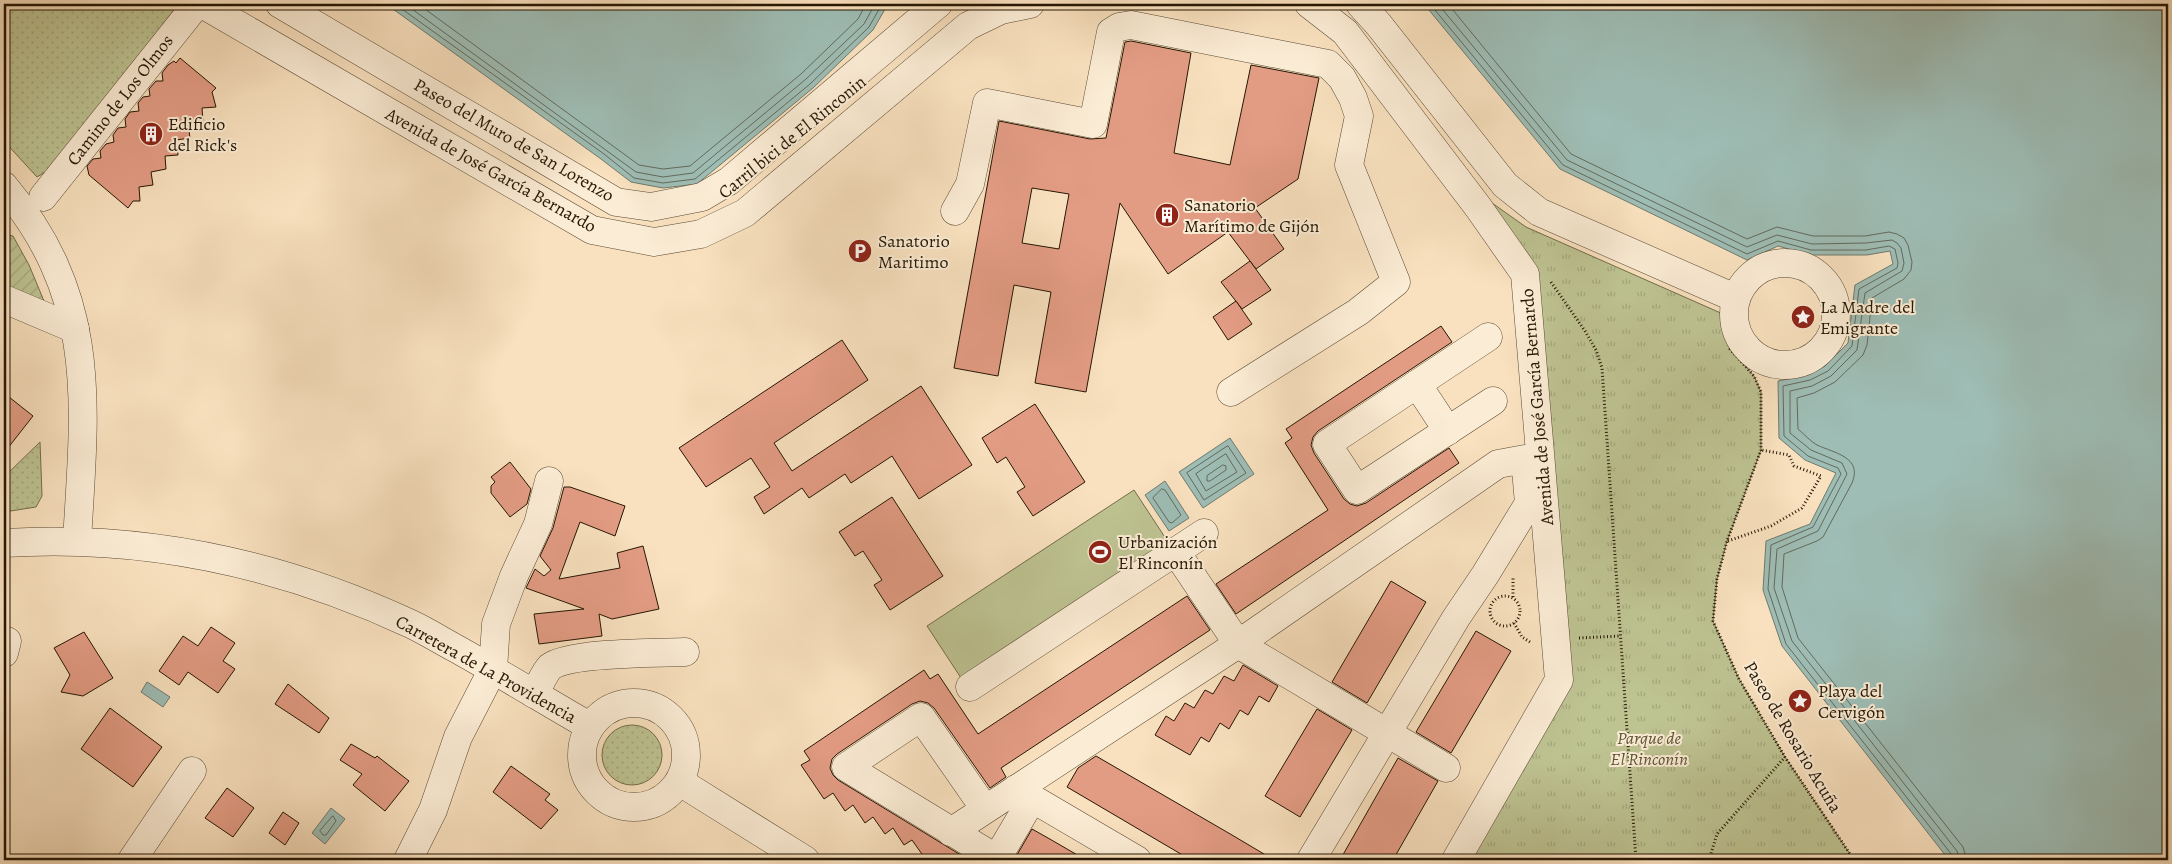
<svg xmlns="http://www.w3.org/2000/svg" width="2172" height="864" font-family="Alegreya,serif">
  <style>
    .grass { fill: url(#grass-dots); stroke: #726c4a }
    .park { fill: url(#park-tufts); stroke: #726c4a }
    .garden { fill: url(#garden-furrows); stroke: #726c4a }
    .pitch { fill: #bec392; stroke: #726c4a }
    .water { fill: #9ebdb5; stroke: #6e7a6e }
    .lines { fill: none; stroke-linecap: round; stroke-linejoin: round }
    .shore { stroke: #626a5c; stroke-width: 1 }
    .building { fill: #e39c84; stroke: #251603; fill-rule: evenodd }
    .minor-casing { stroke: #5a4932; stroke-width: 29 }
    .path { stroke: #251603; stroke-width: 3; stroke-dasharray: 1 2.5; stroke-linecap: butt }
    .minor { stroke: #fbecd5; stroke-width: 28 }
    .labels { text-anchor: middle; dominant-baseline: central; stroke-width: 4; stroke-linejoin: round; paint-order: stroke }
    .street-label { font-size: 18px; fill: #251603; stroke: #fbecd5 }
    .poi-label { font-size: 18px; fill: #251603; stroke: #fbecd5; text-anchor: start }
    .park-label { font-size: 18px; font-style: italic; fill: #5b5335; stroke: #fbecd5 }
  </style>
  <defs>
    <pattern id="grass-dots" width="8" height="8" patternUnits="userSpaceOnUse" patternTransform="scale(1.25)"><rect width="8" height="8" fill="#bec392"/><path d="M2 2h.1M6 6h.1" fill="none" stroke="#a3a77c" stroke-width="1.8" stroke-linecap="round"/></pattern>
    <pattern id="park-tufts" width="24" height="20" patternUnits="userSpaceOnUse" patternTransform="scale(1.25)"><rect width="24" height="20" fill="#bec392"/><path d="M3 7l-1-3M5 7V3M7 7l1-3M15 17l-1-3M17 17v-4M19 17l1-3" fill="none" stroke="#a3a77c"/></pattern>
    <pattern id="garden-furrows" width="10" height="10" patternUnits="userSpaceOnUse" patternTransform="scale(1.25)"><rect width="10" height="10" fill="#bec392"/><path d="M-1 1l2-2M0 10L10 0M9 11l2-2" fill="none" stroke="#a3a77c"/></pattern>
  </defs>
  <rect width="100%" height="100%" fill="#f9e1bf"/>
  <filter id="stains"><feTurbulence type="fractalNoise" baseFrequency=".004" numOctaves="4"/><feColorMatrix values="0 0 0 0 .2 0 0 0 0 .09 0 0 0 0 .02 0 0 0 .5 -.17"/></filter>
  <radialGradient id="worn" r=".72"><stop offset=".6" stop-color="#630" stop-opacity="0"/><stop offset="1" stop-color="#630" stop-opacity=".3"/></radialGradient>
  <g class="grass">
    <path d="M4,4H167L174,10L59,164L37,177L4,141Z"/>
    <path d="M40,442L42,496L36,507L4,512V477Z"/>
    <circle cx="632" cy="755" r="30"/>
  </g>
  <path class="park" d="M1492,203L1526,227L1723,314L1730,349L1754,376L1761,392V450L1727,541L1717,579L1713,621L1739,679L1785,757L1854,860H1456L1559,680L1525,274Z"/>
  <path class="garden" d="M4,234L13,236L29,265L44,301L43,305L4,294Z"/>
  <path class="pitch" d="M1134,490L1170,545L963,681L927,626Z"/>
  <g class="water">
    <path d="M386,4H888L873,30L813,88L697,184L663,188L631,182L601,159Z"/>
    <path d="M1424,4H2168V860H1949L1782,646L1763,590L1766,541L1810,524L1836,473L1805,460L1779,438L1778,381L1808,375L1825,366L1848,343L1855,285L1893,264L1890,251L1867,255H1810L1778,246L1747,260L1560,169Z"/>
    <path d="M1230,438L1254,474L1203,508L1179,472Z"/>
    <path d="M1165,481L1189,518L1169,531L1145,495Z"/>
    <path d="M147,682L170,697L163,707L141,692Z"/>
    <path d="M331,808L345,819L325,844L312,833Z"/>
  </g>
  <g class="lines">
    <g class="shore">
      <path d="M395,4L604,154L634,178L663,183L695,179L810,84L869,27L882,4"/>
      <path d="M405,4L636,172L663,177L693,173L806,79L864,24L875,4"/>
      <path d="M418,4L639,165L663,169L690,166L801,74L858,19L866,4"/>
      <path d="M1430,4L1563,165L1747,254L1778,241L1811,250H1866L1889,246L1895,249L1898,263L1897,268L1859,289L1852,346L1828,371L1810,380L1783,386L1784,436L1808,456L1838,468L1841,474L1813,527L1771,545L1768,589L1786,644L1952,855L1953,860"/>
      <path d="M1438,4L1567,160L1747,247L1777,235L1812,244L1866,243L1892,240L1897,243L1901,248L1904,263L1902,271L1865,293L1857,350L1831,376L1812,386L1790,391V433L1811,450L1842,463L1847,474L1818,531L1777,549L1774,588L1792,641L1957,851L1959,860"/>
      <path d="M1448,4L1571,154L1747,239L1777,227L1813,236H1865L1889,232L1897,234L1904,238L1908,245L1912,262L1911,270L1904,279L1872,298L1867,345L1863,355L1835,382L1814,393L1797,398L1798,429C1804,434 1810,441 1817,445C1834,453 1863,457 1852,483L1823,537L1817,541L1784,554L1782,587L1798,638L1963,847L1967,860"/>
      <path d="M1228,446L1246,473L1204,500L1187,473Z"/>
      <path d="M1226,454L1237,472L1206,491L1196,474Z"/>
      <path d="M1223,465L1226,466V470L1210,481H1207V476Z"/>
      <path d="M1162,489L1165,490L1181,515L1172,523L1169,522L1153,498Z"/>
      <path d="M333,816L336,821L326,835H323L320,831Z"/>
    </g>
  </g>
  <g class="building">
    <path d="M1131,41L1191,53L1174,153L1230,165L1251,65L1319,78L1298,179L1255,208L1284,249L1256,269L1228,232L1168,274L1120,203L1086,392L1035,383L1051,292L1014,285L998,376L954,368L999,121L1090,139L1106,138L1125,42ZM1032,188L1069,194L1059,249L1022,243Z"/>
    <path d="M180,58L216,88L212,92L216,107L202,108L203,122L188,123L190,138L176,140L178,155L165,156L166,169L151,172L153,185L139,187L140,201H133L128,208L89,175L87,166L93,159L101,158L100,151L106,144L114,142L113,135L118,128L126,127L125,119L130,112L139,111L138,103L143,97L150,96L149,89L156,81H163L162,73L168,65L174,61L176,63Z"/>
    <path d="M1250,261L1271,290L1242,309L1221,282Z"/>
    <path d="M1236,301L1252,324L1228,340L1213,317Z"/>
    <path d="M1441,326L1452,342L1318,431L1313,437L1311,445L1314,453L1344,499L1350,504L1357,506L1366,503L1449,448L1459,463L1236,614L1216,584L1328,510L1285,443L1292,438L1286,429Z"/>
    <path d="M842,340L868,380L774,443L792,471L921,386L972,465L919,499L892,456L851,483L845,474L809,498L802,488L764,514L754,497L770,487L751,458L706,487L679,448Z"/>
    <path d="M4,393L33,416L4,453Z"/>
    <path d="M1035,404L1085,482L1033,516L1017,492L1025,487L1006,457L997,463L982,438Z"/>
    <path d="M510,462L531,489L527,504L510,517L491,493V486L495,482L491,477Z"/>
    <path d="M564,487H570L625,506L615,536L580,522L559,579L620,568L617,553L643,546L659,609L612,619L599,614L602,636L539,644L534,614L584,609L526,588L535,569L544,576L551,570L540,556L553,528Z"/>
    <path d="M892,497L943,576L890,610L874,585L882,580L863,551L855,556L839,532Z"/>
    <path d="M1391,581L1426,602L1367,703L1332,682Z"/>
    <path d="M1187,596L1210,630L1001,768L1006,777L990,788L934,708L928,703L920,701L912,704L837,754L832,759L830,768L833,775L838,780L969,860H919L924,857L912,840L904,845L893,828L885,834L873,817L865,823L853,805L845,811L833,793L824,799L801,765L810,760L804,751L924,670L930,679L938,674L978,734Z"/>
    <path d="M211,627L235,643L223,661L235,669L218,693L188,672L179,685L159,671L183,636L198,646Z"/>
    <path d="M1476,631L1511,651L1451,753L1416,732Z"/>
    <path d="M84,632L113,678L83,696L61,692L70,675L54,648Z"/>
    <path d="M1243,665L1278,686L1269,702L1259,696L1248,715L1240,710L1229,729L1220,723L1209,742L1201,737L1190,755L1155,735L1166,716L1174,721L1185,703L1194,708L1205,690L1213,694L1224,676L1234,681Z"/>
    <path d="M288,684L329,718L319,733L275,704Z"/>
    <path d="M110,708L162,747L133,787L81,749Z"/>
    <path d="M1317,709L1352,730L1300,817L1265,796Z"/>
    <path d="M351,744L375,758L377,756L409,781L385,811L353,785L362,774L340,760Z"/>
    <path d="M1096,756L1232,835L1274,860H1191L1067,787L1078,768Z"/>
    <path d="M1398,758L1438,781L1393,860H1340Z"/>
    <path d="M511,766L550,794L545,800L558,810L541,829L493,792Z"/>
    <path d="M227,788L254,808L233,837L205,818Z"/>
    <path d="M283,812L299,823L285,845L269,833Z"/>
    <path d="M1032,829L1048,838L1086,860H1014Z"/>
  </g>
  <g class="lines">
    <g class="minor-casing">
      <g id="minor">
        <path d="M202,4L592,230L654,242L701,234L745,213L968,26L1001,10L1030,4"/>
        <path d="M280,4L616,202L651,207L702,197L729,181L938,4"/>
        <path d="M1309,4L1345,32L1478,207L1525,274L1559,680L1456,860"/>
        <path d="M1360,4L1379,25L1505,185L1539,212L1735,298"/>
        <path d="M4,186C99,299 85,404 77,541"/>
        <path d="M43,197L197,4"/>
        <path d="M955,211L970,184L987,103L1093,124L1111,32L1119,27L1131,25L1328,64L1342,78L1353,98L1359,116L1349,165L1396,282L1358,312L1231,392"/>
        <circle cx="1785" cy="314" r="51"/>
        <path d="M4,299L75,329"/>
        <path d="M1488,337L1327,444L1357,490L1493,401"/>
        <path d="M1417,384L1448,431"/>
        <path d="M4,543C147,534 282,564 411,624C426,631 440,640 455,648C500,673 544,700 589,726"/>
        <path d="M1176,552L1238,644L1446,768"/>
        <path d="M4,653L7,641"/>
        <path d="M970,687L1204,533"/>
        <path d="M534,694C539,687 544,673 550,667C569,652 658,653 685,652"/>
        <circle cx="634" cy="755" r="52"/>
        <path d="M680,782L805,860"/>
        <path d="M1016,789L1137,860"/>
        <path d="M985,809L921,717L846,767L997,859"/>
        <path d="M951,832L1238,644L1498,464L1525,459L1529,503L1485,575L1456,618L1311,860"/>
        <path d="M132,860L192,771"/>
        <path d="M408,860L433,810L458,737L493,669L496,624L514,576L538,524L549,481"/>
        <path d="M996,860L1032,799"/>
      </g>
    </g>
    <g class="path">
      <path d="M1551,282L1585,331L1596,350L1602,368L1636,860"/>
      <path d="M1724,321L1730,349L1754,376L1761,392V450L1727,541L1717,579L1713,621L1739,679L1785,757L1854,860"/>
      <path d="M1728,541L1771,526L1802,508L1821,476L1794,466L1789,455L1761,450"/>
      <circle cx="1505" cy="611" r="15"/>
      <path d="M1513,597V578"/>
      <path d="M1514,623L1522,637L1530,642"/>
      <path d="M1579,638L1620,636"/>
      <path d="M1709,860L1717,834L1785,757"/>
    </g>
    <use href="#minor" class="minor"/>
  </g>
  <defs>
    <g id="building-disc" transform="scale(1.25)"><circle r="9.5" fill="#8f2418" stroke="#fbecd5"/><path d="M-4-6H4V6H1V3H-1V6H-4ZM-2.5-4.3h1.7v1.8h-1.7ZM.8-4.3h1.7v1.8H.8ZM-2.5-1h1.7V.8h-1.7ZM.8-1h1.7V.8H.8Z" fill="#fff"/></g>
    <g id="parking-disc" transform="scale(1.25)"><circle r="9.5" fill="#8f2418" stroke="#fbecd5"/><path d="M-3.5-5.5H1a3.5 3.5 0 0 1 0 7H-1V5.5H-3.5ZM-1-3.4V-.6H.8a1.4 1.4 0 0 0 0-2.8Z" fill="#fff"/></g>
    <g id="sight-disc" transform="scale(1.25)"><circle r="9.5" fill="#8f2418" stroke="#fbecd5"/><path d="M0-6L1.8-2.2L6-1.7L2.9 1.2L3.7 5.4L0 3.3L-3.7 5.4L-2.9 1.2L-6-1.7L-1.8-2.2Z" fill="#fff"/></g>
    <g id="stadium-disc" transform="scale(1.25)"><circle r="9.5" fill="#8f2418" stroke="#fbecd5"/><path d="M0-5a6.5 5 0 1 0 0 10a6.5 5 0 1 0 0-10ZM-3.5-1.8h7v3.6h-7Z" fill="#fff"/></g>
  </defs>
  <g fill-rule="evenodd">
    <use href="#building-disc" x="151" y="134"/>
    <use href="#building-disc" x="1167" y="215"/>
    <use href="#parking-disc" x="860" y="251"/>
    <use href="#sight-disc" x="1803" y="317"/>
    <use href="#stadium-disc" x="1100" y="552"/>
    <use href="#sight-disc" x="1800" y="701"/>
  </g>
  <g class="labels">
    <g class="street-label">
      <text transform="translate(120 100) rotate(-52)">Camino de Los Olmos</text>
      <text transform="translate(792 137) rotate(-39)">Carril bici de El Rinconin</text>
      <text transform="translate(514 140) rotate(30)">Paseo del Muro de San Lorenzo</text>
      <text transform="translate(491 170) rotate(29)">Avenida de José García Bernardo</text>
      <text transform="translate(1537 407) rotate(-95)">Avenida de José García Bernardo</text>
      <text transform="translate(486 669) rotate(29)">Carretera de La Providencia</text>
      <text transform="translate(1793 737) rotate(59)">Paseo de Rosario Acuña</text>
    </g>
    <g class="poi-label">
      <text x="168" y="124">Edificio<tspan x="168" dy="21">del Rick's</tspan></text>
      <text x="1184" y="205">Sanatorio<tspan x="1184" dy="21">Marítimo de Gijón</tspan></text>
      <text x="878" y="241">Sanatorio<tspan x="878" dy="21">Maritimo</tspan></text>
      <text x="1820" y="307">La Madre del<tspan x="1820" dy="21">Emigrante</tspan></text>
      <text x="1118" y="542">Urbanización<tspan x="1118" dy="21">El Rinconín</tspan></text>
      <text x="1818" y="691">Playa del<tspan x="1818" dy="21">Cervigón</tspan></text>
    </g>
    <g class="park-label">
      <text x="1649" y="738">Parque de<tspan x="1649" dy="21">El Rinconín</tspan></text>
    </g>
  </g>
  <rect width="2172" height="864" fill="none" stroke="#f9e1bf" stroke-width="20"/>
  <rect x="5" y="5" width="2162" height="854" fill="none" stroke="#251603" stroke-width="2.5"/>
  <rect x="10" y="10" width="2152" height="844" fill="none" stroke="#251603"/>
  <rect width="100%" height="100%" filter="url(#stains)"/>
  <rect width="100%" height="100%" fill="url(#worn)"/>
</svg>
